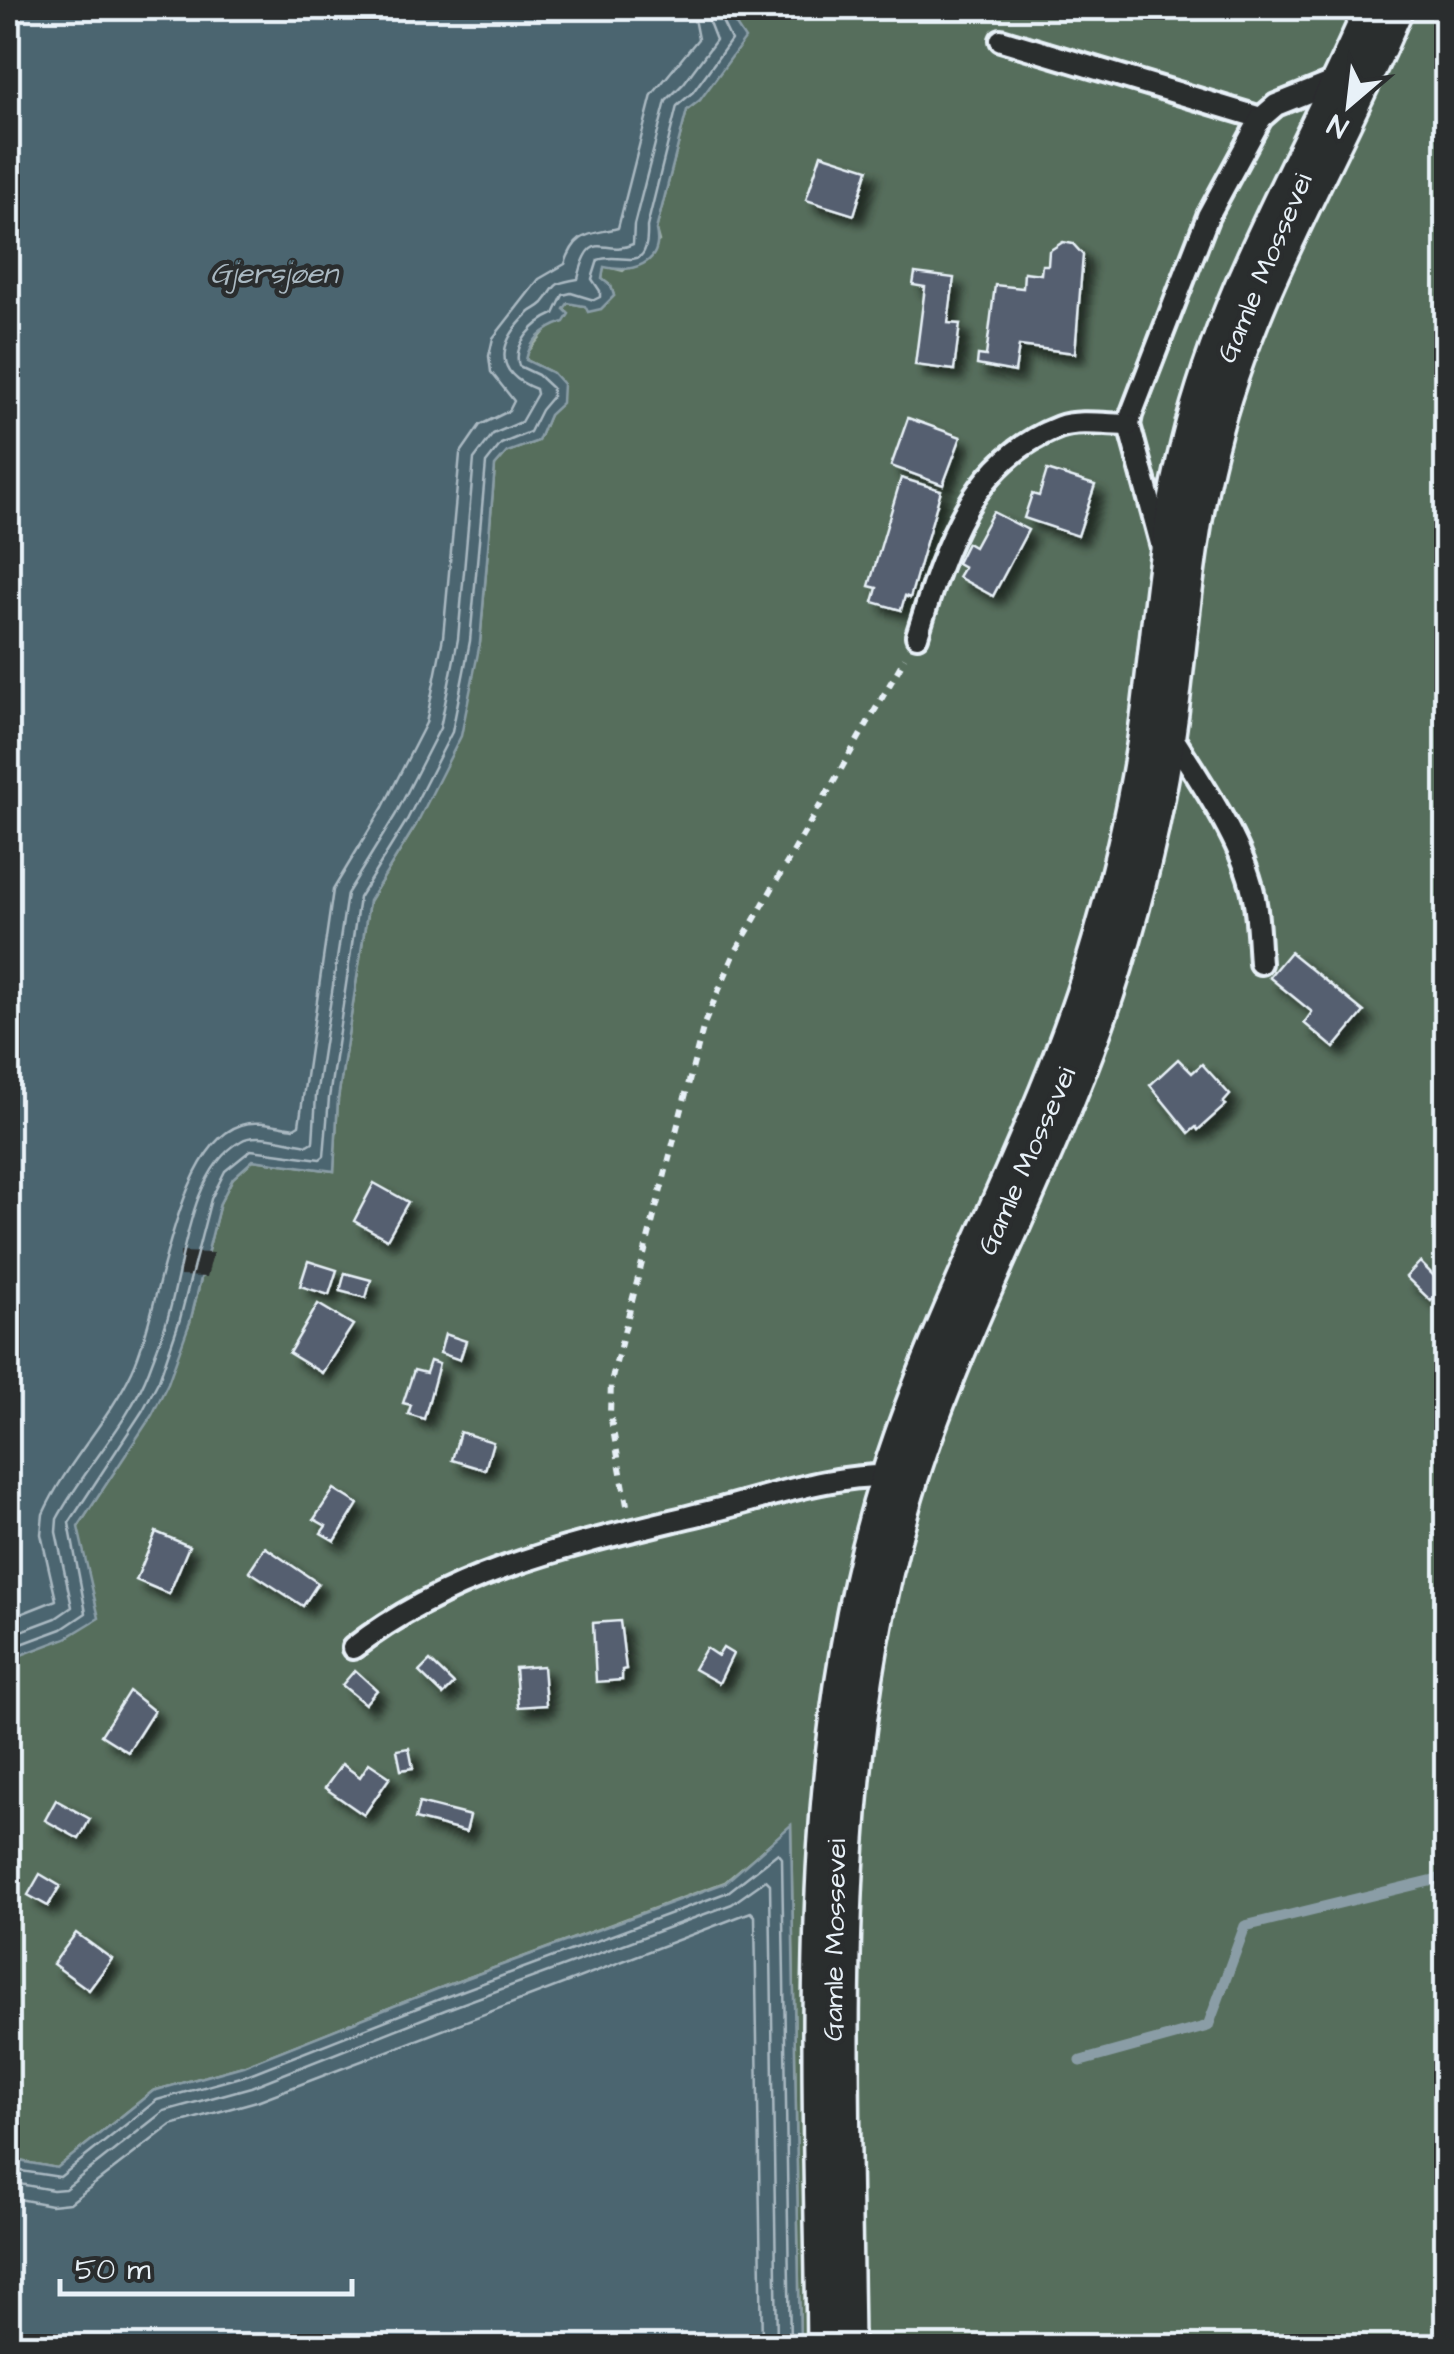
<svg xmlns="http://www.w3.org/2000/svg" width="1454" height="2354" font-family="'Architects Daughter',sans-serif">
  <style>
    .green { fill: #566e5c; stroke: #9fb0aa; stroke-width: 2.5 }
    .water { fill: #4c6570; stroke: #8a9da6; stroke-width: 2.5 }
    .pier { fill: #2a2d2e }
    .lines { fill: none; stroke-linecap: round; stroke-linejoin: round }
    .shore { stroke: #aab9c2; stroke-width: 2.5 }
    .stream { stroke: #8a9da6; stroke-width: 11 }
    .building { fill: #555e6f; stroke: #e8f1f8; stroke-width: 2.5; filter: url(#shadow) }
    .lane-casing { stroke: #e8f1f8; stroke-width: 28 }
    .secondary-casing { stroke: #e8f1f8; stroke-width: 62 }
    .path { stroke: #e8f1f8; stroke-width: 6; stroke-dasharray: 8 8; stroke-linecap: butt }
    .lane { stroke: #2a2d2e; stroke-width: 20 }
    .secondary { stroke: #2a2d2e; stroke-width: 55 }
    .labels { text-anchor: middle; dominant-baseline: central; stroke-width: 9; stroke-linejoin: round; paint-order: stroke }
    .street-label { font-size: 28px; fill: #e8f1f8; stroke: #2a2d2e }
    .water-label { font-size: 30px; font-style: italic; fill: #aab9c2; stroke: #2a2d2e }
  </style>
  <defs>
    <filter id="shadow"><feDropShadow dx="9" dy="9" stdDeviation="5" flood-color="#0009"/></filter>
  </defs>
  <rect width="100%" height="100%" fill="#2a2d2e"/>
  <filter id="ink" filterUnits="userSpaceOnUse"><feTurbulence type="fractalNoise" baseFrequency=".01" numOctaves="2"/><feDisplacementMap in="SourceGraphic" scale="20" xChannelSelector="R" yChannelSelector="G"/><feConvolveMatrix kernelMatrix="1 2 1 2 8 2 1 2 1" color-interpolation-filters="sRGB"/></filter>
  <g filter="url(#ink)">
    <path class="green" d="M729,8H1446V2346H800L791,1826L725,1882L437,1989L243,2066L153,2091L57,2168L8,2159V1660L32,1649L78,1527L151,1415L190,1322L220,1203L233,1178L253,1160L334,1171L338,1099L369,901L416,825L480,643L495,466L507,452L538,441L549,415L553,373L526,360L528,352L568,303L601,309L614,296L611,286L602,279L604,266L623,271L659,241L656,230L687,110L700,100L730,16Z"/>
    <g class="water">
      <path d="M8,8H729L730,16L745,39L700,100L687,110L656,230C664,265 631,273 604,267L602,279L611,286L614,296L601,309L588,312L585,306L568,303L564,309L569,314L564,322C545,328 530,340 526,360L553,373L563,384L562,403L549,415L538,441L507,452L495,466L480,643L461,736L416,825L369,901L338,1099L334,1171L253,1160L233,1178L220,1203L190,1322L168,1383L152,1415L78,1527L99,1618L66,1638L8,1660Z"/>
      <path d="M791,1825L800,2346H8V2159L57,2168L153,2091L243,2066L437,1989L725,1883Z"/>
    </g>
    <path class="pier" d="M180,1252L213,1253L207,1277L180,1276Z"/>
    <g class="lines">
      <g class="shore">
        <path d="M8,1619L56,1600L41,1534L43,1514C66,1463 108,1422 132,1371C161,1310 175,1146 241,1125C257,1119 278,1126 294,1128L299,1125L333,890L383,807L426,723L443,637L460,454L480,425L509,411L514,401L491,372L489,356L493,338L539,279L565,264C576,230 591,235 618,228L652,95L698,39L692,8"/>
        <path d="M8,1636L56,1618L72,1607L56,1532L57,1519C84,1468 128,1425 149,1370C156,1351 164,1332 169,1313C184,1261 190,1170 241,1141C257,1131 290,1143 308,1145L313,1142L316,1096L347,894L396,814L440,728L458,639L474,459L493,434L521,422L537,394L536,389C491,372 499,341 530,312C534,309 539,307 543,303C559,284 549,284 578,279C591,224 603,258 633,244L634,225L666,101L684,83L716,40L709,22L707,8"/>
        <path d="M8,1649L62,1629L86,1613L69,1523L143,1410L159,1380L180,1319L211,1199L225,1171L251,1150L320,1159L324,1156L329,1098L359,898L407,820L452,732L470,641L486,463L501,444L530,432L541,410L552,397V388L538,375L519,366C512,344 535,322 554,314L563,295L571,293L594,300L600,297V291L592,279L598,260C623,251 649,277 647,227L677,106L693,92L731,40L721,19L720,8"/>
        <path d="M8,2169L60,2177L157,2100L247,2075L440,1999L728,1892L778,1853L782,1858L790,2346"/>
        <path d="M8,2182L53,2190L65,2189L164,2111L251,2087L445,2010L732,1904L766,1880L770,1884L777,2346"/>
        <path d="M8,2197L51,2205L70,2203L171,2125L257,2101L751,1912L755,1916L762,2346"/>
      </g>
      <path class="stream" d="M1081,2061L1208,2026L1245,1926L1446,1877"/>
    </g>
    <g class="building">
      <path d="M821,154L868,169L854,215L806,200Z"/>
      <path d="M1063,242L1073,244L1083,255L1075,353L1019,346L1015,372L977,365L978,355L986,356L995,285L1023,288L1024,272L1041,274L1042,265H1048L1049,251Z"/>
      <path d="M915,273L954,278L948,323L960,324L954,370L915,365L925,287L913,285Z"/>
      <path d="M908,418L961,437L943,485L891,466Z"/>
      <path d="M1047,470L1095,485L1078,536L1024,518L1032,494L1039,496Z"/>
      <path d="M901,478L941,490L910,598L905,596L901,610L873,602L877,588L869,586Z"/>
      <path d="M993,512L1028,530L993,596L958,577L964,567L957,563L967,543L974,547Z"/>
      <path d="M1290,952L1364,1012L1334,1048L1304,1023L1312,1012L1269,977Z"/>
      <path d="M1178,1059L1192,1073L1202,1064L1230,1095L1223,1103L1226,1105L1198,1130L1196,1127L1189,1133L1150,1085Z"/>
      <path d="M374,1183L408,1202L387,1239L354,1221Z"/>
      <path d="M308,1261L337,1270L329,1295L300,1286Z"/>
      <path d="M1420,1262L1445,1287L1431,1301L1406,1277Z"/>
      <path d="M345,1273L371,1280L366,1298L340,1291Z"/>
      <path d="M318,1304L353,1325L322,1373L289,1353Z"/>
      <path d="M445,1334L466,1341L460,1360L440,1353Z"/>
      <path d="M430,1361L439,1364L424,1419L408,1414L411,1405L403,1403L414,1370L426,1373Z"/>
      <path d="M460,1432L493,1442L485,1470L452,1460Z"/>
      <path d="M334,1489L358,1504L335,1541L321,1533L326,1526L314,1519Z"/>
      <path d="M156,1532L189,1546L169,1594L136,1580Z"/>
      <path d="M265,1547L318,1583L303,1606L249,1571Z"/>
      <path d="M620,1621L626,1669L622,1670V1680L596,1682L593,1623Z"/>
      <path d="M706,1648L718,1656L723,1648L733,1654L719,1683L694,1669Z"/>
      <path d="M430,1661L454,1684L443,1695L419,1672Z"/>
      <path d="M543,1666L546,1705L518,1707L515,1668Z"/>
      <path d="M355,1670L377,1690L365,1704L342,1685Z"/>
      <path d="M129,1691L154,1711L128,1752L101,1735Z"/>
      <path d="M409,1748L413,1768L401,1770L397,1750Z"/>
      <path d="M369,1763L390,1777L364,1815L325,1788L342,1764L360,1777Z"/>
      <path d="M56,1800L90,1819L79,1839L45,1820Z"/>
      <path d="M419,1803L470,1816L466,1832L415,1819Z"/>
      <path d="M40,1874L60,1886L48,1906L28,1895Z"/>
      <path d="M76,1933L112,1959L89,1990L53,1964Z"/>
    </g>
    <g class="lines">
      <g class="lane-casing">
        <g id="lane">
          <path d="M1001,40L1261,118"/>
          <path d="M1162,547L1129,425L1131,415L1208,216L1261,118L1276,105L1341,79"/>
          <path d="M917,636C943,553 969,461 1059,427C1078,420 1109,425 1129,425"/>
          <path d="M1168,730C1196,775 1237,833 1251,884C1258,910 1258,936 1260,963"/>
          <path d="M353,1648C459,1565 592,1541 720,1509C778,1494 837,1473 898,1476"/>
        </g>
      </g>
      <g class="secondary-casing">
        <path id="secondary" d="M835,2346C832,2054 812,1755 901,1473C957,1298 1052,1138 1105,962C1130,880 1149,796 1160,712C1171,623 1177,533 1199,446C1238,286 1321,157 1384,8"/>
      </g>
      <path class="path" d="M627,1505L610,1414L611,1382L704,1024L735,953L905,658"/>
      <use href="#lane" class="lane"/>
      <use href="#secondary" class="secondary"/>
    </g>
  </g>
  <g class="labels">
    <g class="street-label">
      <text transform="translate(1265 268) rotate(-67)">Gamle Mossevei</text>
      <text transform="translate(1027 1161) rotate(-66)">Gamle Mossevei</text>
      <text transform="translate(835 1940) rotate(-89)">Gamle Mossevei</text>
    </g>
    <g class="water-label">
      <text x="274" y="274">Gjersjøen</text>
    </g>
  </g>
  <rect width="1454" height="2354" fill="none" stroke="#2a2d2e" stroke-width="40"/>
  <rect x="20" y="20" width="1414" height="2314" fill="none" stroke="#e8f1f8" stroke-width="4" filter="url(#ink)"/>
  <g transform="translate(1349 105) rotate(208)" stroke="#2a2d2e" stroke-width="8" paint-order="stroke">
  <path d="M0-8L18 38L0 25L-18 38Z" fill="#e8f1f8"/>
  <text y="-15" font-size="28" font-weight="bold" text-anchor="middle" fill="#e8f1f8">N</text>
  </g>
  <path d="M60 2279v15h292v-15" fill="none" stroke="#e8f1f8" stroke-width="5"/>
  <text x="75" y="2279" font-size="30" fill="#e8f1f8" stroke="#2a2d2e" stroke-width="8" paint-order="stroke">50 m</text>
</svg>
